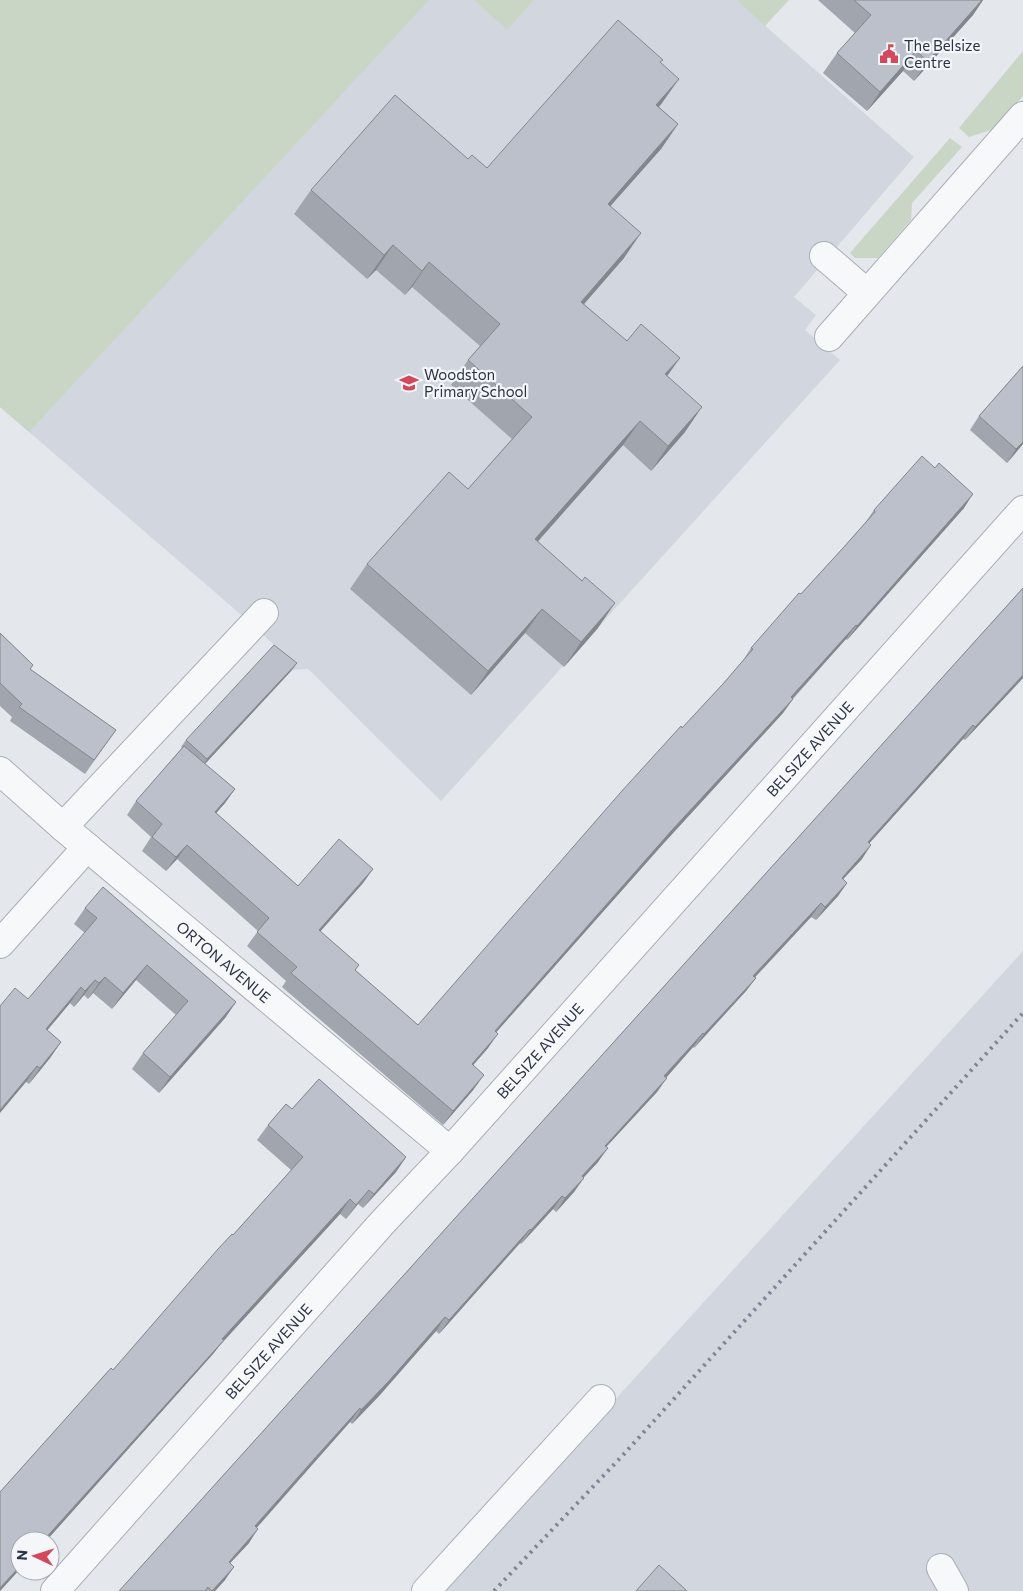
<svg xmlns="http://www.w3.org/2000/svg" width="1023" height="1591" font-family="Commissioner,sans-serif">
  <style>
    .built { fill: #d2d6de }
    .green { fill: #c9d6c5 }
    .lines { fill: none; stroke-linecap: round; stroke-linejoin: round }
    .minor-casing { stroke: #a9aeb7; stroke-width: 30 }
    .minor { stroke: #f7f8fa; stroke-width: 28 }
    .rail { stroke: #7d8696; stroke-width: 4; stroke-dasharray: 2.5 5; stroke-linecap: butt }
    .wall { fill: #a1a5ae }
    .shaded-wall { fill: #83868d }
    .building { fill: #bbc0ca; stroke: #83868d }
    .labels { text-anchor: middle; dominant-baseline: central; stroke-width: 4.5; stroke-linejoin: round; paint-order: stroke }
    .poi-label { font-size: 15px; fill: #2b3445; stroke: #f4f6f9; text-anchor: start }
    .street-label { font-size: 15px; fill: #2b3445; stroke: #f4f6f9 }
  </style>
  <rect width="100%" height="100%" fill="#e4e7ec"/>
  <g class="built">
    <path d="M0,0H474L507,29L534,0H736L914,157L794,297L816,315L805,330L840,360L441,801L308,669L292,670L277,648L253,625L0,407Z"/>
    <path d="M1023,951V1591H439L592,1425Z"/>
  </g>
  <g class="green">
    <path d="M0,0H429L29,432L0,407Z"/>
    <path d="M474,0H534L507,30Z"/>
    <path d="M736,0H789L765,26Z"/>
    <path d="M1023,51V96L994,129L969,137L959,128Z"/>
    <path d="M950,138L962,147L912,203L911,220L878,258H855L850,253Z"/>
  </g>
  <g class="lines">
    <g class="minor-casing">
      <g id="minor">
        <path d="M824,256L867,293"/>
        <path d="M829,337L1023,116"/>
        <path id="s1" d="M0,771L63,827L450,1151"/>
        <path d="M63,827L264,613"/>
        <path d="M0,944L87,847"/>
        <path d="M941,1568L954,1591"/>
        <path id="s2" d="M55,1591L383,1222L450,1151L1023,510"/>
        <path d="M426,1591L601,1399"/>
      </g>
    </g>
    <use href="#minor" class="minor"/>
    <path class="rail" d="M494,1591L624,1454L1023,1013"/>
  </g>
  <g class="wall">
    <path d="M818,0H983L973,15L914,81L903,71L867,111L823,73L837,53L855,33Z"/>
    <path d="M661,63L662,103L659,107L678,124L661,149L610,206L624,258L584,304L667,376L685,432L651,471L623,445L538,541L598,628L564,667L525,633L471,695L350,589L367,564L468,489L512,439L451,385L468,360L480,346L412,287L405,295L376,270L367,279L294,214L311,190L468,159L487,168Z"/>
    <path d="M1023,366V444L1007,463L970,430L979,416Z"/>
    <path d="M964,508L847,640L846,639L793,699L783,713L663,844L496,1032L488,1048L473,1065L474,1089L443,1125L282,987L286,981L247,946L258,931L177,859L166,871L142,851L151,837L127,815L136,801L182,748L181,747L186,740L292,670L205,764L235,789L225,803L216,813L298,886L373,869L363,883L320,932L359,965L355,970L418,1025L682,728L722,685L742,662L751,648L843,548L865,523L874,510Z"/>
    <path d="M1023,588V678L965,740L963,739L869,843L862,859L843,879L847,883L838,896L816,920L811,917L755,977L756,978L746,991L694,1048L693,1047L666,1078L657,1092L606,1147L598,1162L583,1178L574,1192L556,1212L553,1209L521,1244L520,1243L439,1334L436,1331L379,1396L352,1424L350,1422L305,1472L256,1527L249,1543L230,1563L225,1580L215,1591H119Z"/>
    <path d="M0,633L33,665L30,669L116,730L85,774L10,721L12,717L0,706Z"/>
    <path d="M85,908L236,1002L225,1018L159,1093L132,1069L143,1053L176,1015L136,980L112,1009L93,993L88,999L84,995L74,1007L70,1003L47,1030L61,1042L50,1058L29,1084L26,1082L28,999L85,933L74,924Z"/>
    <path d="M319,1079L406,1157L396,1172L363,1208L358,1204L346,1219L340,1214L220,1345L213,1354L46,1541H20V1569L0,1591V1492L111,1368L113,1370L232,1234L233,1235L291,1170L257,1140L268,1125L286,1104L292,1109Z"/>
  </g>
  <g class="shaded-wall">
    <path d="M982,0H983L973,15L914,81L928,61Z"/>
    <path d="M916,51L903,71L867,111L880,92Z"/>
    <path d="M679,79L662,103L639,129L656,105Z"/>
    <path d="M678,124L661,149L591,228L608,204Z"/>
    <path d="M641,233L624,258L564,327L581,302Z"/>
    <path d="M393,245L376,270L367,279L384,255Z"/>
    <path d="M429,262L412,287L405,295L422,271Z"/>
    <path d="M680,358L663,382L665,374Z"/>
    <path d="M702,407L685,432L651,471L668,446Z"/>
    <path d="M640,421L623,445L518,564L535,539Z"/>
    <path d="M1023,442V444L1007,463L1016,449Z"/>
    <path d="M973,494L964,508L847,640L857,626Z"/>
    <path d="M615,603L598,628L564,667L581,642Z"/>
    <path d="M542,609L525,633L471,695L488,671Z"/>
    <path d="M856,625L846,639L781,711L791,697Z"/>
    <path d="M297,663L292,670L203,766L207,759Z"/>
    <path d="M1023,675V678L1011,691L965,740L975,727Z"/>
    <path d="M793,699L783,713L663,844L485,1045L495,1031L672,830Z"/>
    <path d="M973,725L963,739L858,856L868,842Z"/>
    <path d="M235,789L225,803L205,826L215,812Z"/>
    <path d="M187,845L177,859L166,871L176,857Z"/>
    <path d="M871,845L862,859L832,891L842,878Z"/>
    <path d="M373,869L363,883L309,944L319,930Z"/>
    <path d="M847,883L838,896L816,920L825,907Z"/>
    <path d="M821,903L811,917L744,989L753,976Z"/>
    <path d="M147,965L136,980L112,1009L123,993Z"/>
    <path d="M105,977L93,993L88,999L99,983Z"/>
    <path d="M756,978L746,991L694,1048L704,1034Z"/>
    <path d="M95,980L84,995L74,1007L85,991Z"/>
    <path d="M81,987L70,1003L35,1045L46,1029Z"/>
    <path d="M236,1002L225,1018L159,1093L170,1077Z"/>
    <path d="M703,1033L693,1047L655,1090L664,1076Z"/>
    <path d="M498,1034L488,1048L462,1078L472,1064Z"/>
    <path d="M61,1042L50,1058L29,1084L40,1068Z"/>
    <path d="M37,1066L26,1082L0,1113V1110Z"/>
    <path d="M484,1075L474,1089L443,1125L453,1111Z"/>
    <path d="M667,1078L657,1092L595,1159L605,1146Z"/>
    <path d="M608,1148L598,1162L572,1190L582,1176Z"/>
    <path d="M406,1157L396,1172L363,1208L374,1194Z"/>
    <path d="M584,1178L574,1192L556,1212L565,1198Z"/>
    <path d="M369,1190L358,1204L346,1219L356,1205Z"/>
    <path d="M562,1196L553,1209L521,1244L531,1230Z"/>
    <path d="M350,1199L340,1214L220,1345L213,1354L46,1541H43L222,1339Z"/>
    <path d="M530,1229L520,1243L439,1334L449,1320Z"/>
    <path d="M445,1317L436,1331L379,1396L352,1424L361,1410Z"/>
    <path d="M360,1408L350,1422L246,1540L255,1526Z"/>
    <path d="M258,1529L249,1543L219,1575L229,1562Z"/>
    <path d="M20,1566V1569L0,1591V1588Z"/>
    <path d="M234,1567L225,1580L215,1591H212Z"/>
  </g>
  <g class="building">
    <path d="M854,0H982L928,61L916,51L880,92L837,53L871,15Z"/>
    <path d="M618,20L663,60L660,62L679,79L656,105L678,124L608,204L641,233L581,302L627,341L641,324L680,358L665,374L702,407L668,446L640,421L535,539L582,581L585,577L615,603L581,642L542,609L488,671L367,564L449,472L468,489L532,417L468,360L500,324L429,262L422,271L393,245L384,255L311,190L395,95L468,159L472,155L487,168Z"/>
    <path d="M1023,366V442L1016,449L979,416Z"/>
    <path d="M922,456L935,468L939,463L973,494L857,626L856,625L791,697L793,699L672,830L495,1031L498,1034L472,1064L484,1075L453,1111L291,973L297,967L257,932L269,918L187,845L176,857L152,837L162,824L136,801L184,746L235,789L215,812L298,886L339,839L373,869L319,930L359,965L355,970L418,1025L621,792L681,726L682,728L722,685L753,649L751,648L799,593L801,594L843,548L875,512L874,510Z"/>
    <path d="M1023,588V675L975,727L973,725L868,842L871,845L842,878L847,883L825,907L821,903L753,976L756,978L704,1034L703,1033L664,1076L667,1078L605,1146L608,1148L582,1176L584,1178L565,1198L562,1196L531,1230L530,1229L449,1320L445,1317L388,1382L361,1410L360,1408L314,1459L255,1526L258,1529L229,1562L234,1567L212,1591L208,1587L205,1591H119Z"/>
    <path d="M0,633L33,665L30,669L116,730L94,760L19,707L22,704L0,683Z"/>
    <path d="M274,645L297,663L207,759L186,740Z"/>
    <path d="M103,887L236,1002L170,1077L143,1053L188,1001L147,965L123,993L105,977L99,983L95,980L85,991L81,987L46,1029L61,1042L40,1068L37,1066L0,1110V1006L15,988L28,999L97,918L85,908Z"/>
    <path d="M319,1079L406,1157L374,1194L369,1190L356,1205L350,1199L222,1339L224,1340L43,1541H20V1566L0,1588V1492L111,1368L113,1370L218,1249L232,1234L233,1235L303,1157L268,1125L286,1104L292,1109Z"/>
    <path d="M659,1565L687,1591H636Z"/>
  </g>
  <defs>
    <g id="civic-bare" transform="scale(1.5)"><path d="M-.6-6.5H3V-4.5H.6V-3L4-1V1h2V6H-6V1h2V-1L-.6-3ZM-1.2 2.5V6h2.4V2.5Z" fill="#d1495b" stroke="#f4f6f9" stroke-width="2.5" paint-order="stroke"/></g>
    <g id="school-bare" transform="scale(1.5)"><path d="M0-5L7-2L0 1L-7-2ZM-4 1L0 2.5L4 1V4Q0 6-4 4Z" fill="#d1495b" stroke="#f4f6f9" stroke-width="2.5" paint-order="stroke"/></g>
  </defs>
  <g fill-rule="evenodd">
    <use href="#civic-bare" x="889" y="54"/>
    <use href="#school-bare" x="409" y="383"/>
  </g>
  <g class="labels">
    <g class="poi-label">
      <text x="904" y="45">The Belsize<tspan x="904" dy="17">Centre</tspan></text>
      <text x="424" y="374">Woodston<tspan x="424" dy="17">Primary School</tspan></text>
    </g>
    <g class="street-label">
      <text stroke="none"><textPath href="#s2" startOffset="1131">BELSIZE AVENUE</textPath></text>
      <text stroke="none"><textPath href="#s1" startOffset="294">ORTON AVENUE</textPath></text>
      <text stroke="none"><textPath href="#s2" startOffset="726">BELSIZE AVENUE</textPath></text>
      <text stroke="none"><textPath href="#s2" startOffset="321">BELSIZE AVENUE</textPath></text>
    </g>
  </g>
  <g transform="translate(35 1556) rotate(274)"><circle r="24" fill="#f4f6f9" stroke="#a4a8b1"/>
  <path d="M0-4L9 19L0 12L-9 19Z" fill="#d1495b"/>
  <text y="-8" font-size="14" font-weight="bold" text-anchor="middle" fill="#2b3445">N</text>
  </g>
</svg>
